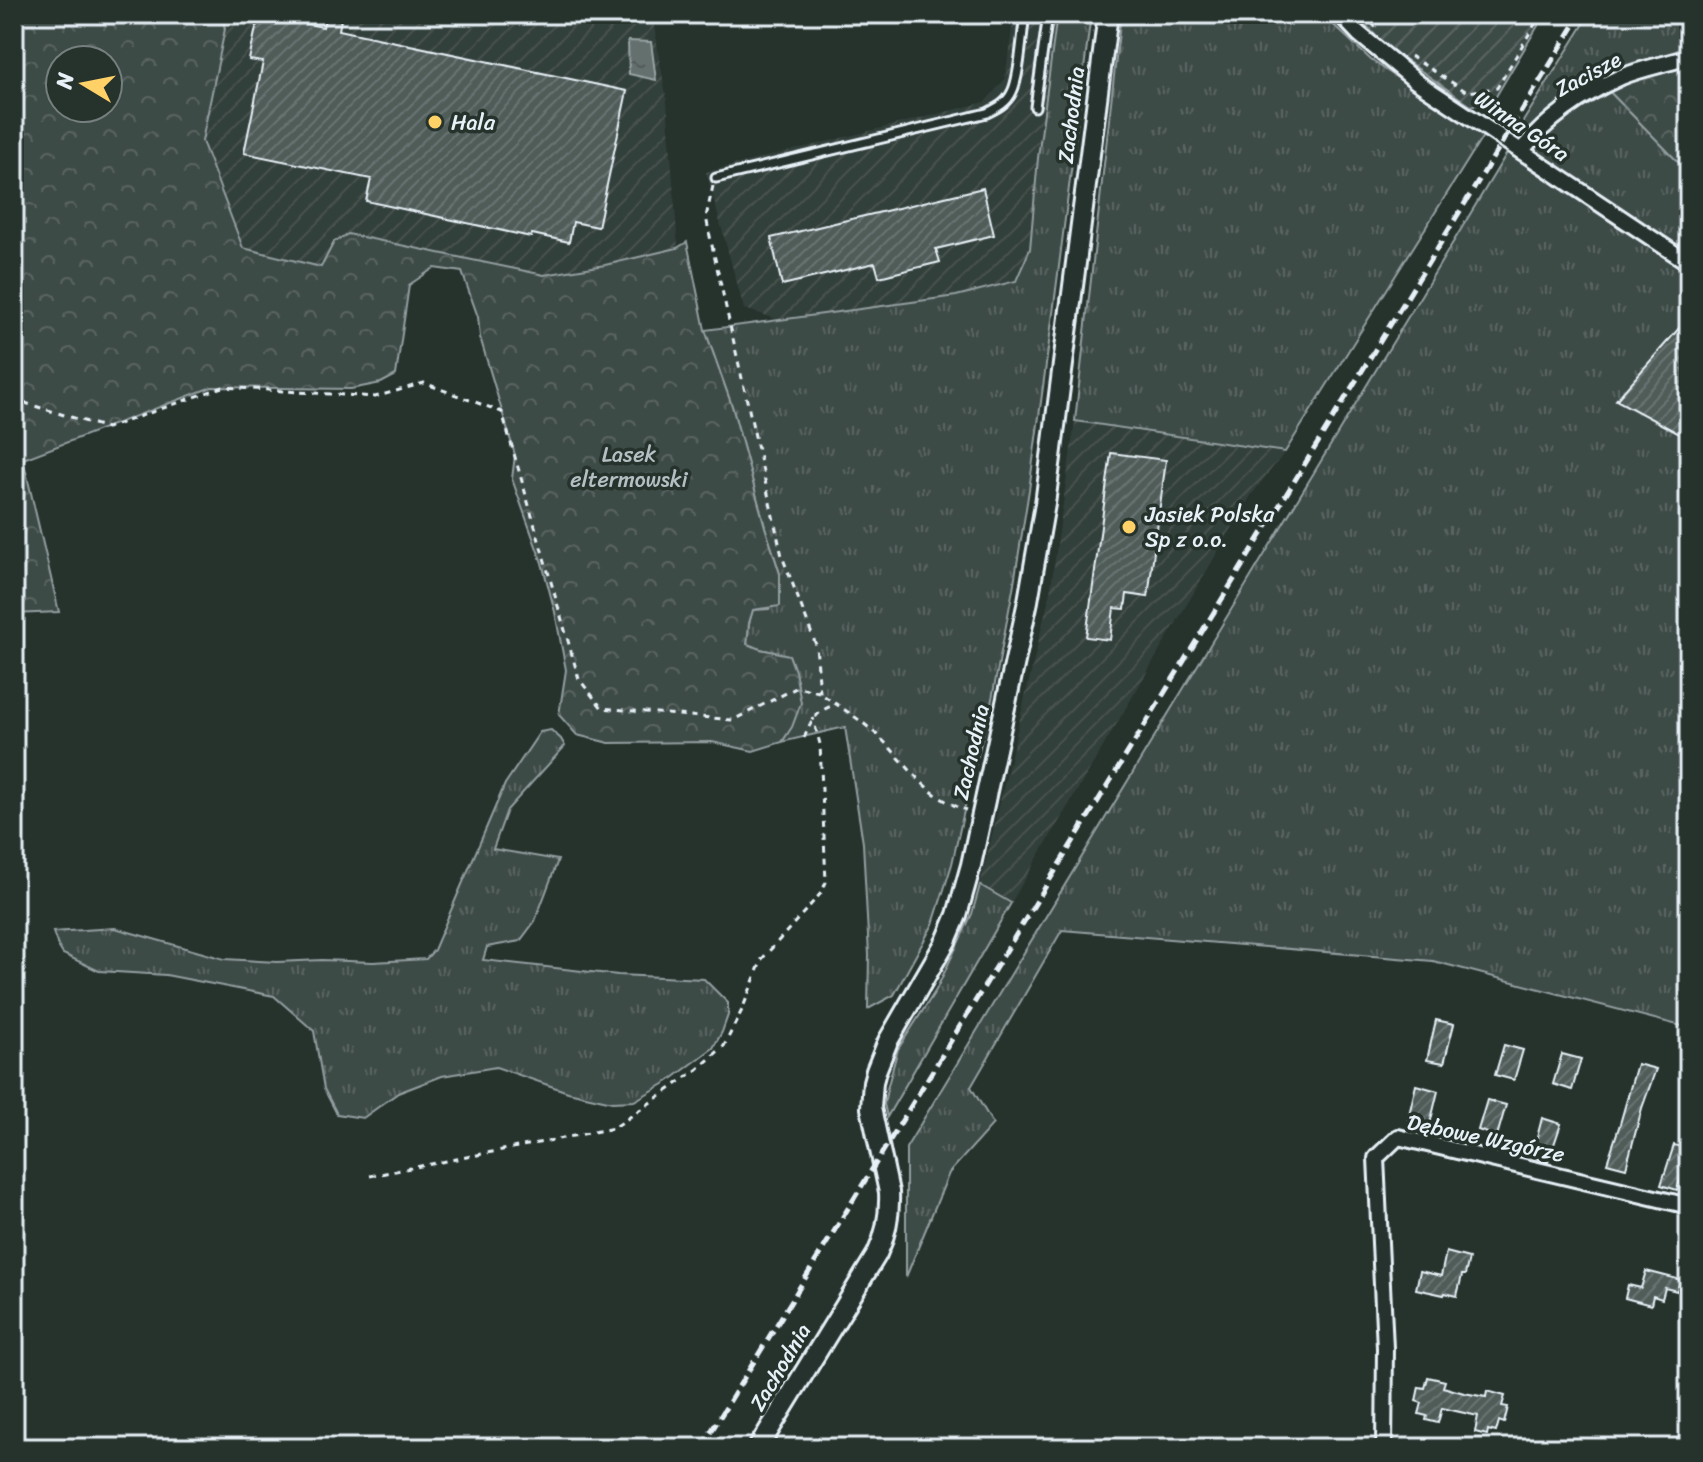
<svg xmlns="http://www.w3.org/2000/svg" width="1703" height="1462" font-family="Sriracha,sans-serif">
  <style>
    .industrial { fill: url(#industrial-furrows) }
    .grass { fill: url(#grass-tufts); stroke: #939ea0; stroke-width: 2 }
    .forest { fill: url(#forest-crowns); stroke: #939ea0; stroke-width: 2; fill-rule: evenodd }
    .garden { fill: url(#garden-furrows); stroke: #939ea0; stroke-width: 2 }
    .water { fill: url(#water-ripples); stroke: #98a3a5; stroke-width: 2 }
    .building { fill: url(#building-hatch); stroke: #e8f1f8; stroke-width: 2 }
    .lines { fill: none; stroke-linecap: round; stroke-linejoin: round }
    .service-casing { stroke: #e8f1f8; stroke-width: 13 }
    .minor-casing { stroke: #e8f1f8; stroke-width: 20 }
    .tertiary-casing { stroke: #e8f1f8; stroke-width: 24 }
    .path { stroke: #e8f1f8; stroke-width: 3; stroke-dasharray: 6 6; stroke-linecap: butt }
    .service { stroke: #26332d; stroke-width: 7 }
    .minor { stroke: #26332d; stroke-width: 14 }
    .tertiary { stroke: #26332d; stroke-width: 18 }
    .rail { stroke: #e8f1f8; stroke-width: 5; stroke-dasharray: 12 6; stroke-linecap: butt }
    .poi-dot { fill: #ffd166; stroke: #26332d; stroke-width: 3 }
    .labels { text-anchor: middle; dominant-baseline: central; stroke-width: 7; stroke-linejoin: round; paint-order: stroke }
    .street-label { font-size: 22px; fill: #e8f1f8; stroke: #26332d }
    .poi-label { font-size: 22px; fill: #e8f1f8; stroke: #26332d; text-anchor: start }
    .park-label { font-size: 22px; fill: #b5bfc3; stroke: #26332d }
  </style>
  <defs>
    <pattern id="industrial-furrows" width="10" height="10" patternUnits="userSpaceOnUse" patternTransform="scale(2)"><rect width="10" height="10" fill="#333f3a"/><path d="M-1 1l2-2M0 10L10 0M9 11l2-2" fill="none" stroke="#47524e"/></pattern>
    <pattern id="grass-tufts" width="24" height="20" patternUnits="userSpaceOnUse" patternTransform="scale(2)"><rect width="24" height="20" fill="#3e4b47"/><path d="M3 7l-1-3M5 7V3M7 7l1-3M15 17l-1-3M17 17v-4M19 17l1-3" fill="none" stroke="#5a6562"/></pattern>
    <pattern id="forest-crowns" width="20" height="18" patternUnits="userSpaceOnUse" patternTransform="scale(2)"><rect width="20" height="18" fill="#3e4b47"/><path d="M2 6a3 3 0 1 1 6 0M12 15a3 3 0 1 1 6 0" fill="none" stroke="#5a6562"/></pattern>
    <pattern id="garden-furrows" width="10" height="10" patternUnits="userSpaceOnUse" patternTransform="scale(2)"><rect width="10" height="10" fill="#3e4b47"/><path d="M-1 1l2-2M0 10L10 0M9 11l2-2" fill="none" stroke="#5a6562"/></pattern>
    <pattern id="water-ripples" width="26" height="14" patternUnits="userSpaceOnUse" patternTransform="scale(2)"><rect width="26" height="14" fill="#636f6d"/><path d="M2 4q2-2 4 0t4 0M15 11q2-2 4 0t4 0" fill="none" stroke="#535a5a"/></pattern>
    <pattern id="building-hatch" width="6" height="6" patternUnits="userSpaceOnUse" patternTransform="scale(2)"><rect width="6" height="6" fill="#505c59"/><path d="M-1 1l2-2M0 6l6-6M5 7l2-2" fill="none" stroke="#697472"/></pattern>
  </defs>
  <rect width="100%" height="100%" fill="#26332d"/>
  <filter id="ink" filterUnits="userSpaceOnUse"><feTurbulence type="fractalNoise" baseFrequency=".0125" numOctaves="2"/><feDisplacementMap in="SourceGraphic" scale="16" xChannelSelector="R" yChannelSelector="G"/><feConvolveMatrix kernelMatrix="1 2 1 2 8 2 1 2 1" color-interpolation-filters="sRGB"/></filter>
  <g filter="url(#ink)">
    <g class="industrial">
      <path d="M222,14H652L667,102L678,248L605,265L544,275L348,234L334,242L322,267L243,248L202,141L225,30Z"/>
      <path d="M1014,14H1057L1038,158L1030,249L1016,281L956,296L781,320L744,309L706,172L985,102L1005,79Z"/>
      <path d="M1075,421L1285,452L1252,494L1011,903L980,885L1050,593Z"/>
    </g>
    <g class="grass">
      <path d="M1057,14H1091L1053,313L1029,490L1013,589L991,704L966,802L952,864L933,924L894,995L868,1009L869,955L863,843L845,727L782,742C804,709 803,692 789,655L760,649L747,644L749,623L753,610L769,609L780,574L765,527L732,406L705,330L956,296L1016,281L1030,249L1038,158Z"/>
      <path d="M1121,14H1322L1371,60L1483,136L1285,452L1075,421Z"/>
      <path d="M1590,14H1689V56L1620,74L1522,142L1517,141L1514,136Z"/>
      <path d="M1607,89L1689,173V253L1533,152L1532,146L1536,138Z"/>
      <path d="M1507,153L1689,271V1028L1433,961L1062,930L971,1087L993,1124L949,1173L906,1277V1148Z"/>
      <path d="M551,730L561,739L565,746L507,810L493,849L558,860L535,921L520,941L487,947L483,960L618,975L704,979L728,1003V1015L722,1032L713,1048L669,1081L634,1101L612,1102L568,1092L496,1067L442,1076L398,1093L363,1118L337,1114L324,1089L314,1031L274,996L166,975L99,971L63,954L58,946L53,932L115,928L224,959L277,962L322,960L373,962L426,959L434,950L505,784L540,732Z"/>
      <path d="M980,885L1011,903L887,1117L884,1104L887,1089L898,1049L936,990L972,914Z"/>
    </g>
    <g class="forest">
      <path d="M14,14H222L225,29L202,141L243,248L321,267L334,242L348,234L544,275L605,265L677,248L687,242L705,330L732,406L765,527L780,574V606L753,610L749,623L747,644L760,649L789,655L795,671L801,703L792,727L782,742L753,751L712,742L609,743L577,735L559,715L566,670L555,612L542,563L512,479L515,455L480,337L478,317L462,272L434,268L409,285L396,375L381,383L351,389L212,387L23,459L59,612L14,614ZM60,60H108V108H60Z"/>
      <path d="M1689,63V173L1607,89L1623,80Z"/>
    </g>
    <path class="garden" d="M1356,14H1545L1495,98L1471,106L1383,44Z"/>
    <path class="water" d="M628,41L651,42L656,80L629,74Z"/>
    <g class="building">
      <path d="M259,14L323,27L326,14H342L339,30L627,91L598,227L573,222L569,242L532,234L531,237L366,201L371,179L244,153L263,62L249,60Z"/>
      <path d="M983,188L994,235L936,249L940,262L879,277L875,263L782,285L771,238Z"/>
      <path d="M1689,317V439L1616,400Z"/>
      <path d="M1111,453L1166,460L1148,597L1127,594L1125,609L1114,608L1110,640L1086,637Z"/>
      <path d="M1436,1020L1454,1024L1444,1063L1427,1060Z"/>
      <path d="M1504,1045L1523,1050L1514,1080L1495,1075Z"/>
      <path d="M1562,1054L1581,1059L1572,1090L1553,1084Z"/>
      <path d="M1637,1064L1656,1069L1642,1108L1626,1168L1607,1163L1620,1124Z"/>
      <path d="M1416,1085L1438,1091L1430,1124L1408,1119Z"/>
      <path d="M1487,1100L1506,1105L1497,1136L1478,1130Z"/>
      <path d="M1542,1118L1561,1124L1548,1162L1532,1157Z"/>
      <path d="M1674,1145L1689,1149L1677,1190L1661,1185Z"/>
      <path d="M1446,1252L1469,1258L1465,1275H1462L1457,1296L1445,1293L1444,1295L1416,1289L1420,1271L1441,1276Z"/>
      <path d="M1646,1271L1681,1280L1677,1291L1665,1288L1662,1299L1653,1296L1651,1305L1625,1298L1628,1285L1641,1288Z"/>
      <path d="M1428,1377L1445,1381L1443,1387L1464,1393L1486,1397L1487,1391L1505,1396L1502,1406L1508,1407L1504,1423L1499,1421L1496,1432L1488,1430L1487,1435L1475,1432L1478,1416L1442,1408L1438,1423L1426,1420L1427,1416L1419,1414L1422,1403L1416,1401L1419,1387L1425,1388Z"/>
    </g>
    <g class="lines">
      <g class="service-casing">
        <g id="service">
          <path d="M1035,107L1048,14"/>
          <path d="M716,178L987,113C997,108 1007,103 1012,92C1020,77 1022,33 1025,14"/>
        </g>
      </g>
      <g class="minor-casing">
        <g id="minor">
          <path d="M1340,14L1359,34L1417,82L1689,263"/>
          <path d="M1521,151C1547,119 1583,94 1621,77C1640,69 1662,65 1681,59H1689"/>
          <path d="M1384,1448L1385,1348L1376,1158L1398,1137L1689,1206"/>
        </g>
      </g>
      <g class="tertiary-casing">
        <path id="tertiary" d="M758,1448L877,1254C887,1233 890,1214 889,1192L871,1108L873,1082L876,1071L888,1041L946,941L957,915L971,865L1028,601L1045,504L1108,14"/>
      </g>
      <g class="path">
        <path d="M1364,14L1379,31"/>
        <path d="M1410,56L1467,92L1497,88L1541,14"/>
        <path d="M713,186L706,217L711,241L782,556L816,645L820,693C838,706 859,718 876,734C909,764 922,795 966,810"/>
        <path d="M14,396L28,404L107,428L223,387L375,397L424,383L502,412L579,679L602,708L733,720L798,687L819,692"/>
        <path d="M804,738C811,722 816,710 835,705"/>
        <path d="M370,1176L614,1128L698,1069L724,1046L742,1010L762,959L822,892L826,882L820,744L813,718"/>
      </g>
      <use href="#service" class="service"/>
      <use href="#minor" class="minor"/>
      <use href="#tertiary" class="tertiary"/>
      <path class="rail" d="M701,1448L1581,14"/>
    </g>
  </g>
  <g class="poi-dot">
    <circle cx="435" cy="122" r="8"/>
    <circle cx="1129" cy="527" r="8"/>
  </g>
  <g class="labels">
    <g class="street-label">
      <text transform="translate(1588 74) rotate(-28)">Zacisze</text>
      <text transform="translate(1071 115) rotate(-83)">Zachodnia</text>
      <text transform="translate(1522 126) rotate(34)">Winna Góra</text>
      <text transform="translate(971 752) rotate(-77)">Zachodnia</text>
      <text transform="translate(1486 1138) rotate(12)">Dębowe Wzgórze</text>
      <text transform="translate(780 1367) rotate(-59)">Zachodnia</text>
    </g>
    <g class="poi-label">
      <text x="451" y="122">Hala</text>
      <text x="1145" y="514">Jasiek Polska<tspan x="1145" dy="25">Sp z o.o.</tspan></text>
    </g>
    <g class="park-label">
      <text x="629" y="454">Lasek<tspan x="629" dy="25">eltermowski</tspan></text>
    </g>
  </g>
  <rect width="1703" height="1462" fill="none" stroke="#26332d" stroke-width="48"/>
  <rect x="24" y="24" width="1655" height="1414" fill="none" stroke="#e8f1f8" stroke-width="3" filter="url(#ink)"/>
  <g transform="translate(84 84) rotate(280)"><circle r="38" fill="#26332d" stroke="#747f7e" stroke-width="2"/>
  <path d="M0-6L14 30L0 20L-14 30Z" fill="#ffd166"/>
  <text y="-12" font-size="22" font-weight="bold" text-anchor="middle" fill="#e8f1f8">N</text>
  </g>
</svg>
